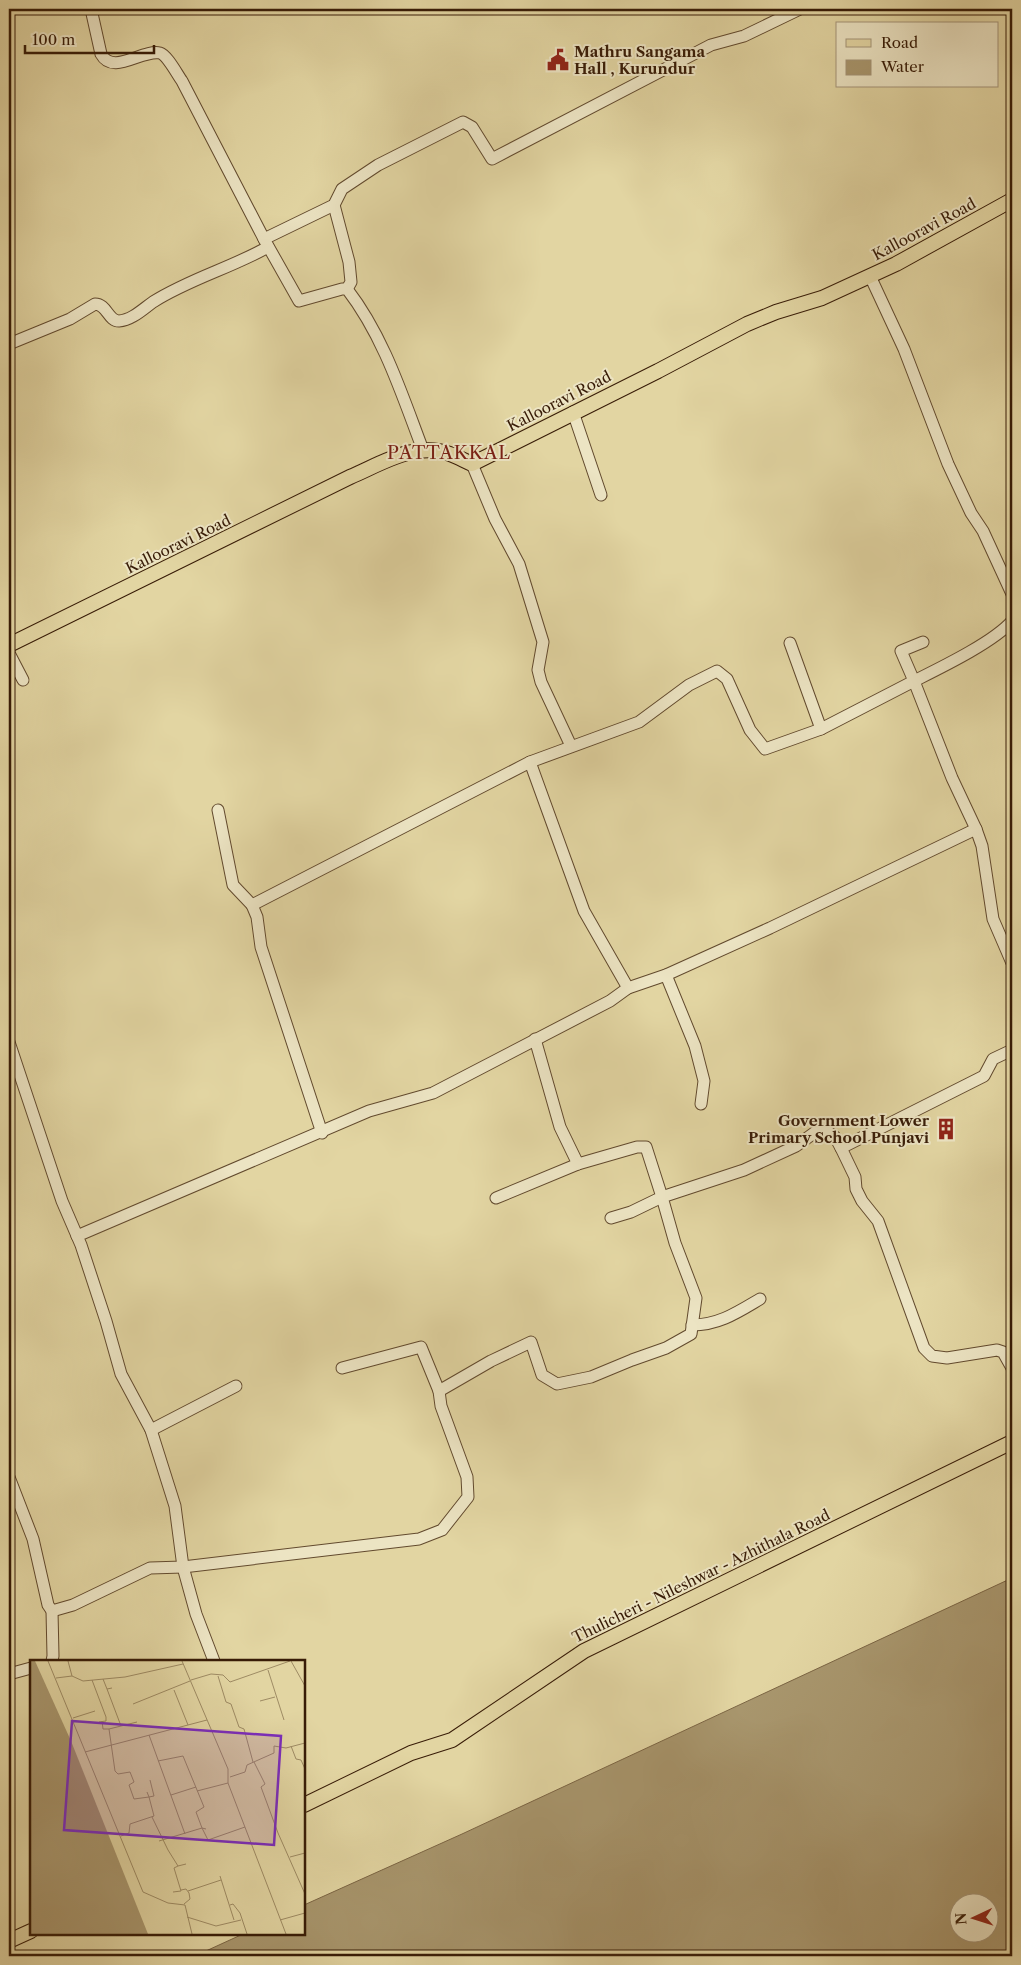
<svg xmlns="http://www.w3.org/2000/svg" width="1021" height="1965" font-family="'Libre Caslon Text',serif">
  <style>
    .water { fill: #a8966d; stroke: #7b6544; fill-rule: evenodd }
    .lines { fill: none; stroke-linecap: round; stroke-linejoin: round }
    .minor-casing { stroke: #624a2e; stroke-width: 13 }
    .major-casing { stroke: #381c07; stroke-width: 16 }
    .minor { stroke: #ece4c3; stroke-width: 11 }
    .major { stroke: #e2d5a2; stroke-width: 14 }
    .labels { text-anchor: middle; dominant-baseline: central; stroke-width: 4; stroke-linejoin: round; paint-order: stroke }
    .poi-label { font-size: 15px; font-weight: bold; fill: #381c07; stroke: #ece4c3; text-anchor: start }
    .street-label { font-size: 15px; fill: #381c07; stroke: #ece4c3 }
    .quarter-label { font-size: 18px; letter-spacing: 1px; fill: #7a1f14; stroke: #ece4c3 }
    .inset-road { fill: none; stroke: #9e8b64; stroke-width: 1 }
    .view { fill: #7b2cbf; fill-opacity: 0.15; stroke: #7b2cbf; stroke-width: 2.5 }
    .inset-edge { fill: none; stroke: #381c07; stroke-width: 2.5 }
  </style>
  <rect width="100%" height="100%" fill="#e2d5a2"/>
  <filter id="stains"><feTurbulence type="fractalNoise" baseFrequency=".004" numOctaves="4"/><feColorMatrix values="0 0 0 0 .2 0 0 0 0 .09 0 0 0 0 .02 0 0 0 .5 -.17"/></filter>
  <radialGradient id="worn" r=".72"><stop offset=".6" stop-color="#630" stop-opacity="0"/><stop offset="1" stop-color="#630" stop-opacity=".3"/></radialGradient>
  <path class="water" d="M1012,1578V1956H195L243,1934H304V1905L462,1834ZM958,1902H988V1932H958Z"/>
  <g class="lines">
    <g class="minor-casing">
      <g id="minor">
        <path d="M91,9L101,54C113,76 142,49 160,53C167,55 177,74 182,81L264,239L299,301L342,289H347C384,337 402,395 423,450"/>
        <path d="M334,205L349,262L351,282L347,289"/>
        <path d="M264,239L334,205L342,189L378,165L463,122L472,127L492,159L711,45L744,36L800,9"/>
        <path d="M870,276L904,349L948,464L971,513L983,531L1012,594"/>
        <path d="M9,344L70,319L95,304C107,304 108,321 119,321C132,320 143,309 153,302C189,279 231,268 268,247"/>
        <path d="M573,412L601,495"/>
        <path d="M472,464L495,519L519,564L543,642L538,670L541,682L571,746"/>
        <path d="M1012,621C994,642 940,668 914,681L952,778L976,829L982,846L993,919L1012,963"/>
        <path d="M790,643L821,729"/>
        <path d="M9,653L23,680"/>
        <path d="M530,762L584,911L628,988"/>
        <path d="M218,810L233,885L252,905"/>
        <path d="M666,975L695,1046L704,1081L701,1104"/>
        <path d="M535,1039L560,1127L578,1164"/>
        <path d="M9,1042L62,1201L81,1245L106,1321L121,1374L151,1430L175,1506L183,1567L196,1614L214,1661"/>
        <path d="M322,1133L261,947L257,917L252,905L530,762L639,722L689,685L717,671L727,679L750,730L765,749L821,729L914,681L901,651L923,642"/>
        <path d="M841,1148L984,1076L993,1059L1012,1050"/>
        <path d="M496,1198L578,1164L637,1147H646L662,1197L631,1212L611,1218"/>
        <path d="M77,1236L369,1111L433,1093L610,1001L628,988L666,975L770,928L976,829"/>
        <path d="M692,1325C719,1325 738,1312 760,1299"/>
        <path d="M342,1368L421,1347L439,1391"/>
        <path d="M151,1430L236,1386"/>
        <path d="M9,1477L33,1539L48,1605L52,1611L53,1656L52,1661"/>
        <path d="M52,1611L73,1605L150,1568L183,1567L419,1539L442,1530L468,1497L467,1477L441,1406L439,1391L491,1361L531,1342L542,1375L557,1384L591,1377L632,1360L666,1348L691,1334L696,1298L675,1243L662,1197L744,1170L796,1146L814,1133L827,1131L835,1137L841,1148L855,1177L856,1189L862,1201L878,1221L924,1348L932,1356L947,1358L997,1350L1003,1352L1012,1368"/>
        <path d="M9,1674L31,1668"/>
      </g>
    </g>
    <g class="major-casing">
      <g id="major">
        <path d="M9,645L350,477C381,464 415,441 450,454C458,457 465,461 472,464L658,371L747,324L776,312L822,298L896,264L1012,200"/>
        <path d="M304,1805L411,1753L452,1740L584,1651L1012,1442"/>
        <path d="M9,1941L31,1931"/>
      </g>
    </g>
    <use href="#minor" class="minor"/>
    <use href="#major" class="major"/>
  </g>
  <defs>
    <g id="civic-bare" transform="scale(1.725)"><path d="M-.6-6.5H3V-4.5H.6V-3L4-1V1h2V6H-6V1h2V-1L-.6-3ZM-1.2 2.5V6h2.4V2.5Z" fill="#8f2418" stroke="#ece4c3" stroke-width="2.5" paint-order="stroke"/></g>
    <g id="building-bare" transform="scale(1.725)"><path d="M-4-6H4V6H1V3H-1V6H-4ZM-2.5-4.3h1.7v1.8h-1.7ZM.8-4.3h1.7v1.8H.8ZM-2.5-1h1.7V.8h-1.7ZM.8-1h1.7V.8H.8Z" fill="#8f2418" stroke="#ece4c3" stroke-width="2.5" paint-order="stroke"/></g>
  </defs>
  <g fill-rule="evenodd">
    <use href="#civic-bare" x="558" y="60"/>
    <use href="#building-bare" x="946" y="1129"/>
  </g>
  <g class="labels">
    <g class="poi-label">
      <text x="574" y="51">Mathru Sangama<tspan x="574" dy="17">Hall , Kurundur</tspan></text>
      <text x="929" y="1120" text-anchor="end">Government Lower<tspan x="929" dy="17">Primary School Punjavi</tspan></text>
    </g>
    <g class="street-label">
      <text transform="translate(924 229) rotate(-28)">Kallooravi Road</text>
      <text transform="translate(559 401) rotate(-27)">Kallooravi Road</text>
      <text transform="translate(178 544) rotate(-26)">Kallooravi Road</text>
      <text transform="translate(701 1576) rotate(-26)">Thulicheri - Nileshwar - Azhithala Road</text>
    </g>
    <g class="quarter-label">
      <text x="449" y="453">PATTAKKAL</text>
    </g>
  </g>
  <g transform="translate(30 1660)">
    <rect width="275" height="275" fill="#e2d5a2"/>
    <path d="M0,1H5L41,81L118,274H0Z" fill="#a8966d"/>
    <path class="inset-road" d="M18,1L113,232L138,243L155,245L162,274M38,1L42,16M152,1L198,109V123L256,274M261,1L275,26M238,10L254,60M188,16L196,42L201,44L209,67L214,69L223,102M26,18L42,16L53,21L95,17L153,4M73,19L77,29L82,28M62,20L76,57V61L69,62M161,20L181,14L193,15L200,22L260,1M77,29L91,66M144,30L158,65M230,41L245,37M103,44L160,21M43,58L65,51M72,61L73,69H79L107,62M79,69L85,111L88,114L100,112L104,122L99,125L104,139L119,137L124,156L100,164L99,173L91,176M119,75L155,174M261,86L266,99L271,100L275,109M55,92L177,60M128,101L153,96L174,147L166,152L172,168L176,169M224,102L235,124L231,127L248,173L275,234M200,117L215,112L217,105L244,93V86L256,88L275,83M167,131L198,123M117,132L119,137L124,136L120,120M141,135L166,127M122,157L138,190L148,206L156,204M129,181L172,168L178,180L215,167M260,197L275,193M190,216L204,260M151,230L156,229L159,233L160,239L154,244M158,231L191,220M143,232L151,231L144,208L148,206M200,245L203,244L210,253L217,274M157,257L186,266L211,260M250,260L275,253"/>
    <path class="view" d="M42,61L251,76L244,185L34,170Z"/>
    <rect width="275" height="275" class="inset-edge"/>
  </g>
  <rect width="1021" height="1965" fill="none" stroke="#e2d5a2" stroke-width="30"/>
  <rect x="10" y="10" width="1001" height="1945" fill="none" stroke="#381c07" stroke-width="2.5"/>
  <rect x="15" y="15" width="991" height="1935" fill="none" stroke="#381c07"/>
  <rect x="836" y="22" width="162" height="65" fill="#ece4c3" stroke="#a49478"/>
  <rect x="846" y="39" width="25" height="8" fill="#e2d5a2" stroke="#a49478"/>
  <text x="881" y="48" font-size="15" fill="#381c07">Road</text>
  <rect x="846" y="60" width="25" height="15" fill="#a8966d" stroke="#a49478"/>
  <text x="881" y="72" font-size="15" fill="#381c07">Water</text>
  <g transform="translate(974 1918) rotate(266)"><circle r="24" fill="#ece4c3" stroke="#a49478"/>
  <path d="M0-4L9 19L0 12L-9 19Z" fill="#8f2418"/>
  <text y="-8" font-size="14" font-weight="bold" text-anchor="middle" fill="#381c07">N</text>
  </g>
  <path d="M25 45v8h129v-8" fill="none" stroke="#381c07" stroke-width="2.5"/>
  <text x="32" y="45" font-size="15" fill="#381c07" stroke="#ece4c3" stroke-width="4" paint-order="stroke">100 m</text>
  <rect width="100%" height="100%" filter="url(#stains)"/>
  <rect width="100%" height="100%" fill="url(#worn)"/>
</svg>
